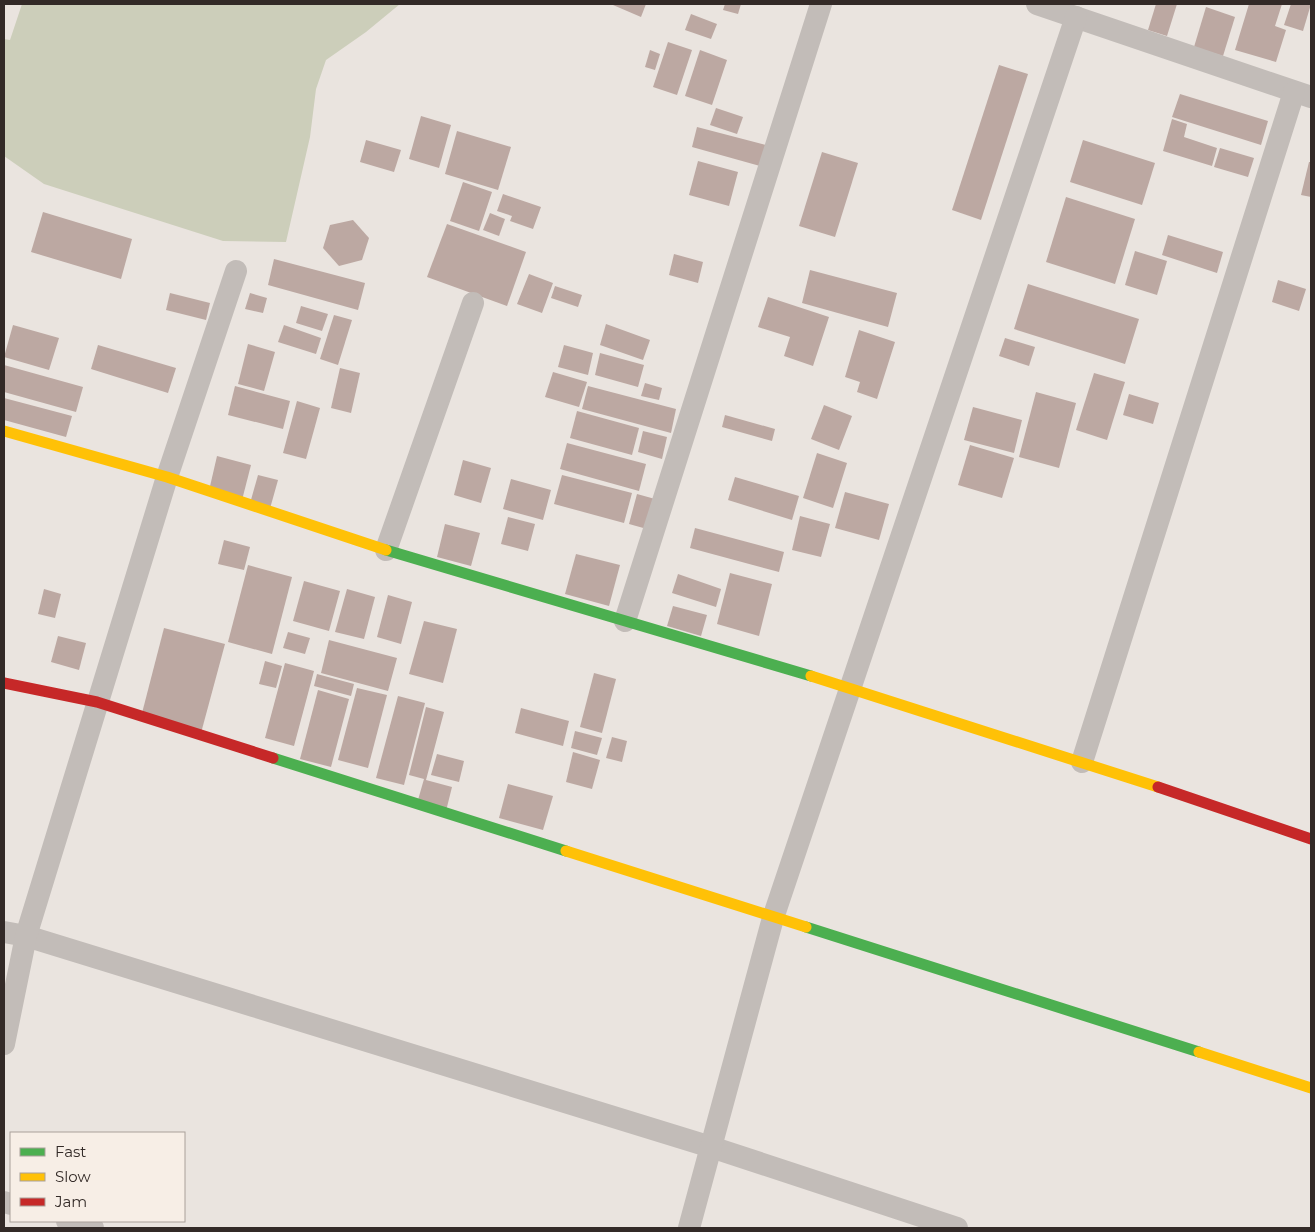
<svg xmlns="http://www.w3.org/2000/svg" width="1315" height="1232" font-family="Montserrat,sans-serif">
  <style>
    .green { fill: #ccceba }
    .building { fill: #bca8a2 }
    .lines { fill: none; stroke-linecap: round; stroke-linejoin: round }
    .street { stroke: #c2bcb8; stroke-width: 22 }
    .fast { stroke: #4caf50; stroke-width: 11 }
    .slow { stroke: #ffc107; stroke-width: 11 }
    .jam { stroke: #c62828; stroke-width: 11 }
  </style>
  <rect width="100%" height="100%" fill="#eae4df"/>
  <path class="green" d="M22,4H400L366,32L326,60L316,89L310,137L286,242L223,241L44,184L4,156V39L10,40Z"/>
  <g class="building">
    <path d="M614,4H646L641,17L613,5Z"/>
    <path d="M725,4H741L738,14L723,10Z"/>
    <path d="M1156,4H1177L1167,36L1148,30Z"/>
    <path d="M1249,4H1282L1275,26L1286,30L1276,62L1235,50Z"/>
    <path d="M1291,4H1311L1303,31L1284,25Z"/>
    <path d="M1206,7L1235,17L1223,56L1194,47Z"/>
    <path d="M691,14L717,24L711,39L685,30Z"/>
    <path d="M668,42L692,50L677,95L653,87Z"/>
    <path d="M650,50L660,54L655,70L645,67Z"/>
    <path d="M700,50L727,60L712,105L685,96Z"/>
    <path d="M999,65L1028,74L981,220L952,210Z"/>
    <path d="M1180,94L1268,121L1261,145L1172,117Z"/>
    <path d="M716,108L743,117L737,134L710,125Z"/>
    <path d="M421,116L451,125L439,168L409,159Z"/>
    <path d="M1172,119L1187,124L1184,137L1217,148L1212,166L1163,151Z"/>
    <path d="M697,127L766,145L760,166L692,147Z"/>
    <path d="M457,131L511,147L498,190L445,174Z"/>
    <path d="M366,140L401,150L394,172L360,162Z"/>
    <path d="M1083,140L1155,163L1142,205L1070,182Z"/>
    <path d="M1220,148L1254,158L1248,177L1214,167Z"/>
    <path d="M822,152L858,163L835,237L799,226Z"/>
    <path d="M698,161L738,172L729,206L689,195Z"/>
    <path d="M1309,162H1311V197L1301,195Z"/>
    <path d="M463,182L492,192L479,231L450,221Z"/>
    <path d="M503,194L541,207L533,229L510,221L512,216L497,211Z"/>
    <path d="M1066,197L1135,219L1115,284L1046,262Z"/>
    <path d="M43,212L132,239L121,279L31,252Z"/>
    <path d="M490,213L505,219L499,236L483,230Z"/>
    <path d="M353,220L369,238L362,260L339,266L323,248L330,225Z"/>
    <path d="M447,224L526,252L507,306L427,277Z"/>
    <path d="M1168,235L1223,252L1217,273L1162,255Z"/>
    <path d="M1135,251L1167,261L1157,295L1125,285Z"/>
    <path d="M674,254L703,262L698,283L669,275Z"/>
    <path d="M274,259L365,283L358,310L268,285Z"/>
    <path d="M810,270L897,293L888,327L802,303Z"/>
    <path d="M529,274L553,283L542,313L517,304Z"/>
    <path d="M1278,280L1306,289L1299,311L1272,302Z"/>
    <path d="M1028,284L1139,319L1125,364L1014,329Z"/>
    <path d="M555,286L582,295L578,307L551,298Z"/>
    <path d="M170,293L210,303L206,320L166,310Z"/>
    <path d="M250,293L267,298L263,313L245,309Z"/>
    <path d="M768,297L829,317L813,366L784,356L790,337L758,327Z"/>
    <path d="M301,306L328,314L322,331L296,323Z"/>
    <path d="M334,315L352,320L338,365L320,359Z"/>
    <path d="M606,324L650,340L643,360L600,345Z"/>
    <path d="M13,325L59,338L49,370L4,357Z"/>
    <path d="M284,325L321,338L316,354L278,342Z"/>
    <path d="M859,330L895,342L877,399L857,392L860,382L845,377Z"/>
    <path d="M1005,338L1035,347L1029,366L999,356Z"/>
    <path d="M248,344L275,352L264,391L238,384Z"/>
    <path d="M98,345L176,368L168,393L91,369Z"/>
    <path d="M564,345L593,353L588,375L558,367Z"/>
    <path d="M600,353L644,365L638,387L595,375Z"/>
    <path d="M4,365L83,387L76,412L4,392Z"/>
    <path d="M340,368L360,373L351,413L331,408Z"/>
    <path d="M553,372L587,382L579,407L545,397Z"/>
    <path d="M1094,373L1125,382L1107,440L1076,430Z"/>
    <path d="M645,383L662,388L659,400L641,396Z"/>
    <path d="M235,386L290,401L283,429L228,415Z"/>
    <path d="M588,386L676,409L671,433L582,409Z"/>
    <path d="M1036,392L1076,403L1059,468L1019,457Z"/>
    <path d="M1129,394L1159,403L1153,424L1123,415Z"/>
    <path d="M4,398L72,416L66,437L4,420Z"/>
    <path d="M297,401L320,408L306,459L283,453Z"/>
    <path d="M824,405L852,416L839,450L811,439Z"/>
    <path d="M973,407L1022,420L1014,453L964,440Z"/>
    <path d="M577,411L639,428L632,455L570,438Z"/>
    <path d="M725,415L775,429L772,441L722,427Z"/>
    <path d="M643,431L667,437L662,459L638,452Z"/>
    <path d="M567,443L646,464L639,491L560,469Z"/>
    <path d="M970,445L1014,458L1002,498L958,485Z"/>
    <path d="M817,453L847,463L833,508L803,498Z"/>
    <path d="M217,456L251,465L241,504L208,495Z"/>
    <path d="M463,460L491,468L481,503L454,495Z"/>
    <path d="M258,475L278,480L269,512L249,507Z"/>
    <path d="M562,475L632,493L624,523L554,504Z"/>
    <path d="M735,477L799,496L792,520L728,500Z"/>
    <path d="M511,479L551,490L543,520L503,509Z"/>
    <path d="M845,492L889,504L879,540L835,528Z"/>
    <path d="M637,494L655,499L647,529L629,524Z"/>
    <path d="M800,516L830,524L821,557L792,550Z"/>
    <path d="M508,517L535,524L528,551L501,544Z"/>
    <path d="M445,524L480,533L471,566L437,557Z"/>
    <path d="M695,528L784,552L779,572L690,548Z"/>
    <path d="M224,540L250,547L244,570L218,564Z"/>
    <path d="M576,554L620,565L609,606L565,594Z"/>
    <path d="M248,565L292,577L272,654L228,642Z"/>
    <path d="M730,573L772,584L759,636L717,624Z"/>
    <path d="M678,574L721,589L716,607L672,593Z"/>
    <path d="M304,581L340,591L329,631L293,621Z"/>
    <path d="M44,589L61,594L55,618L38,614Z"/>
    <path d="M347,589L375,597L364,639L335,632Z"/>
    <path d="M388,595L412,602L401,644L377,637Z"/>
    <path d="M673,606L707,615L701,636L667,626Z"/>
    <path d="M424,621L457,629L443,683L409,674Z"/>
    <path d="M164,628L225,644L201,733L141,717Z"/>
    <path d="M288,632L310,638L305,654L283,648Z"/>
    <path d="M58,636L86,643L79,670L51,662Z"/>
    <path d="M329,640L397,658L388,691L321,673Z"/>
    <path d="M265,661L282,666L276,688L259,684Z"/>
    <path d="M285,663L314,671L294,746L265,738Z"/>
    <path d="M594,673L616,679L602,733L580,727Z"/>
    <path d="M317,674L354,684L351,696L314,686Z"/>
    <path d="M357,688L387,695L368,768L338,760Z"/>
    <path d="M318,690L349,699L331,767L300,759Z"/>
    <path d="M398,696L425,703L404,785L376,778Z"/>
    <path d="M426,707L444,712L426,780L452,787L445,815L416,807L424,779L409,775Z"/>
    <path d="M521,708L569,721L563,746L515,733Z"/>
    <path d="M575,731L602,738L597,755L571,748Z"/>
    <path d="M612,737L627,741L622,762L606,758Z"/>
    <path d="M573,752L600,760L592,789L566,782Z"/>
    <path d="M437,754L464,761L459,782L431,775Z"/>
    <path d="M508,784L553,796L543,830L499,818Z"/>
  </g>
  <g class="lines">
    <g class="street">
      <path d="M1037,4L1311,97"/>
      <path d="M386,550L473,303"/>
      <path d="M625,621L821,4"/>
      <path d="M1082,762L1294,92"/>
      <path d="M4,932L26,936L711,1147L957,1228"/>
      <path d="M4,1044L26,936L167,477L236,271"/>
      <path d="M4,1202L11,1204"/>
      <path d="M67,1221L93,1228"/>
      <path d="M689,1228L773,918L1076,17"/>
    </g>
    <g class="fast">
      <path d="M386,550L811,676"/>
      <path d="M273,758L566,851"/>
      <path d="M806,927L1199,1052"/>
    </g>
    <g class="slow">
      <path d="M4,431L167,477L386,550"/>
      <path d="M811,676L1158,787"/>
      <path d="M566,851L806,927"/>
      <path d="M1199,1052L1311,1088"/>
    </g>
    <g class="jam">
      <path d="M4,683L97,702L273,758"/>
      <path d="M1158,787L1311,839"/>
    </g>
  </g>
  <rect width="1315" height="1232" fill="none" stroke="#332a27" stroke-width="10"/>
  <rect x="10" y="1132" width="175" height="90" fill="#f7eee6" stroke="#a9a09a"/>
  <rect x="20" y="1148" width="25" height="8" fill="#4caf50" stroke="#a9a09a"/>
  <text x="55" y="1157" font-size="15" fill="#332a27">Fast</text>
  <rect x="20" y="1173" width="25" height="8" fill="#ffc107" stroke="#a9a09a"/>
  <text x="55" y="1182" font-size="15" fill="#332a27">Slow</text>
  <rect x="20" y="1198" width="25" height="8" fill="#c62828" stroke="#a9a09a"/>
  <text x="55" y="1207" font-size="15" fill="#332a27">Jam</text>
</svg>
